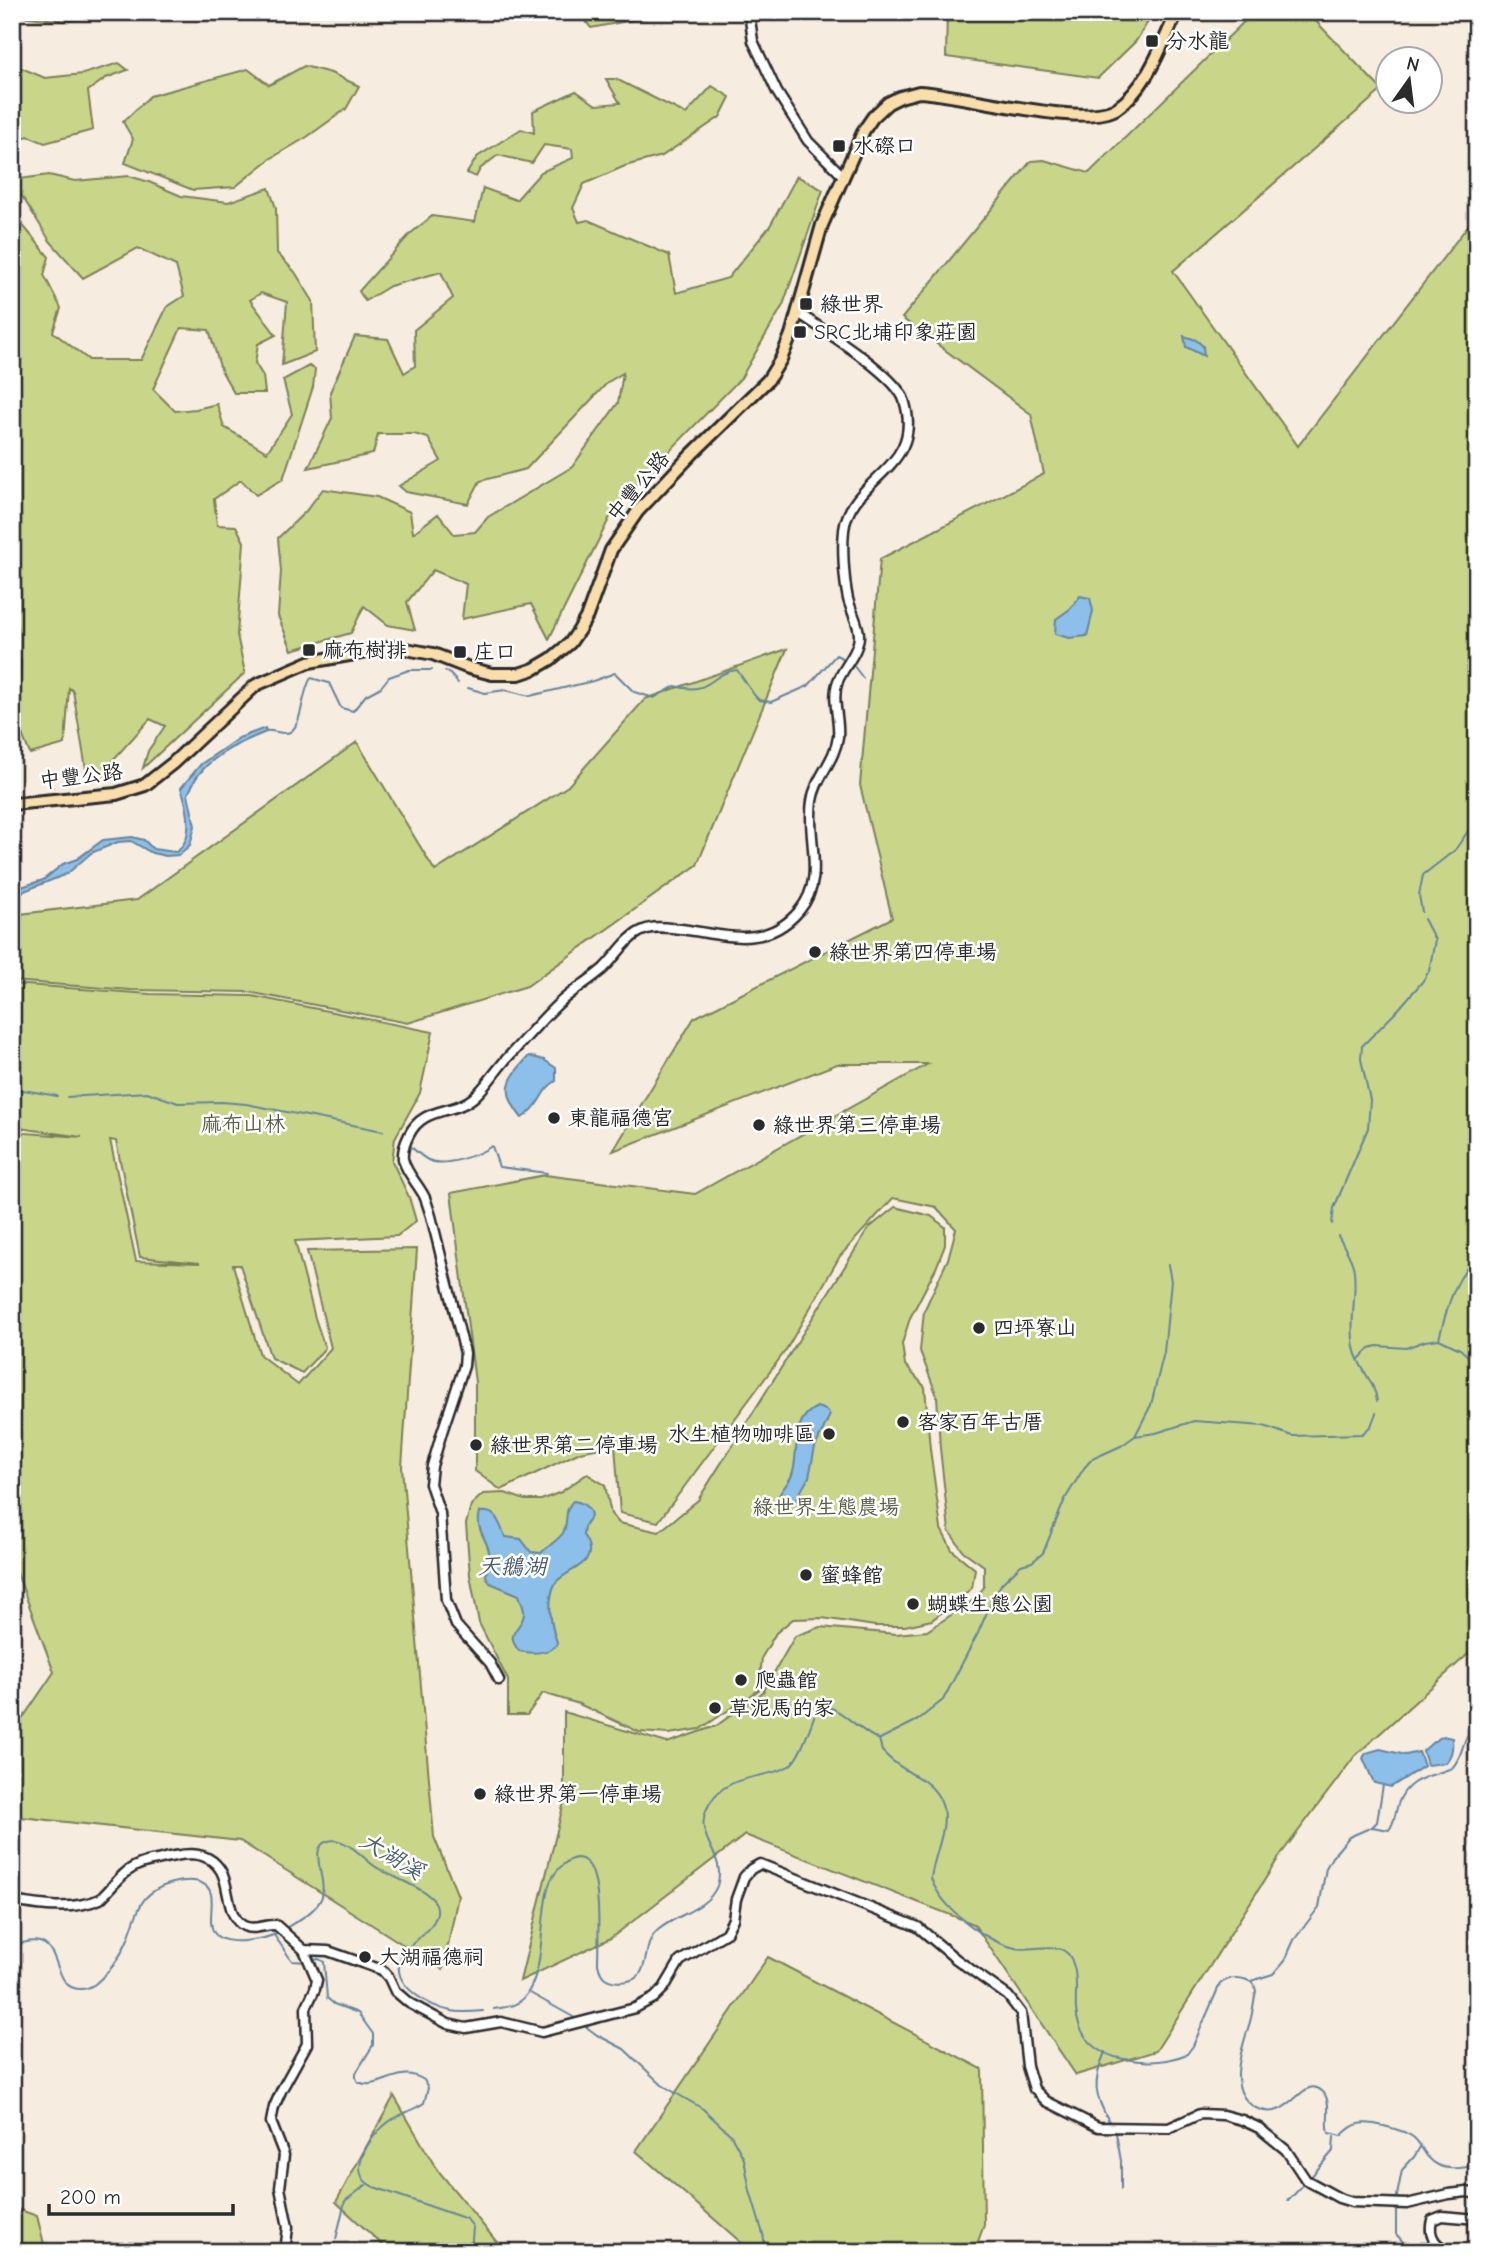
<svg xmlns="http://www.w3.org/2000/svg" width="1489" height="2264" font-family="'Comic Neue','LXGW WenKai TC',sans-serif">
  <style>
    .green { fill: #c9d68a; stroke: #7a805a; stroke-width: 2; fill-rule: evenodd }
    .water { fill: #8cbfe9; stroke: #65849d; stroke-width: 2 }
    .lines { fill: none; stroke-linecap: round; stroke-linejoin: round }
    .stream { stroke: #65849d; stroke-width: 2 }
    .tertiary-casing { stroke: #2b2b2b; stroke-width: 13 }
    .primary-casing { stroke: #2b2b2b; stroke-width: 16 }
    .tertiary { stroke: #fff; stroke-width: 8 }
    .primary { stroke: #f9deab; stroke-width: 10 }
    .poi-dot { fill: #2b2b2b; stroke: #fff; stroke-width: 2.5 }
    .labels { text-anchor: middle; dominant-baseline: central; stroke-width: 5; stroke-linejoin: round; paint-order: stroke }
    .poi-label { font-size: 21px; fill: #2b2b2b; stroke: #fff; text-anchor: start }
    .street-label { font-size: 21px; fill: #2b2b2b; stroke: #fff }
    .park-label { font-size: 21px; fill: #5a5e48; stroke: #fff }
    .water-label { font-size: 23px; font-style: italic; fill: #4d5f6e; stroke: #fff }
  </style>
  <rect width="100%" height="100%" fill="#f7ece0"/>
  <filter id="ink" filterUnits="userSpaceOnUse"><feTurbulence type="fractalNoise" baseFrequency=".0143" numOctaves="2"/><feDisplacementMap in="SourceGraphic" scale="14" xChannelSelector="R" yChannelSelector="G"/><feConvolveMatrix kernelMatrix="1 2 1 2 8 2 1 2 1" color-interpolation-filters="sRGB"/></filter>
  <g filter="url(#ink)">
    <g class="green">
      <path d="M12,12H125V15L64,21L12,15Z"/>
      <path d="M578,12H656L649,17L591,28Z"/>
      <path d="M947,12H1154L1136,41L1098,78L946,57Z"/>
      <path d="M1254,12H1307L1382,90L1173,271L1298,446L1477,214V1646L1355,1756L1281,1854L1156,2051L1076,2075L974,1924L745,1835L611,1938L520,1981L564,1802V1712L667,1743L716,1726L763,1692L795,1636L820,1627L896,1634L927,1631L975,1599L984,1587V1566L963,1551L949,1531L940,1448L937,1396L920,1351L924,1311L948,1259L956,1229L936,1207L893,1198L840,1256L786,1350L658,1522L620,1513L615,1445L580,1452L501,1490L475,1471V1382L451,1193L545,1175L695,1194L928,1064H837L613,1151L694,1018L892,918L860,785L880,559L1044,474L1031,414L902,318L1031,161L1044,160L1089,173Z"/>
      <path d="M119,63L128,70L106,78L88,91L93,130L45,143L28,136L12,142V64L45,78L83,74Z"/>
      <path d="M304,66L331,73L359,86L346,109L307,137L270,159L235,187L193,190L125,163L133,139L123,122L150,96L248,69L269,85Z"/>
      <path d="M606,79H616L686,114L712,86L730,97L720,117L662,156L625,166L584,184L573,208L579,222L588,220L669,255L676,293L728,278L770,226L797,176L823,190L783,305L741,378L615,507L549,639L531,604L462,619L466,584L433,570L407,602L415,630L388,625L364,606L351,633L292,650L278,616L281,571L278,538L305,512L323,489L377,497L410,512L413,533L438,514L454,534L475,532L488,517L572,467L618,403L623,373L608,382L526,469L480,481L468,504L406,492L399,486L441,461L428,438L414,434H378L373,454L308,468L332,418L330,392L355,336L388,339L404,373L415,366L414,330L453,298L441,272L390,286L365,301L359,291L410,234L432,216L475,222L483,188L516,200L541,172L573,158L572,149L544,145L532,163L498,155L480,169L476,177L467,173L477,157L521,129L534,133L533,111L576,91L596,105L620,103Z"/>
      <path d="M49,175L75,181L129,176L149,182L181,196L228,202L269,188L276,208L277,253L295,272L313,301L315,352L282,365L287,302L261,293L250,300L276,335L258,344L255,363L263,376L265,393H234L221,370L209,330L181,328L153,389L175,411L196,409L217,404L224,427L267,452L292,414L283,380L309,366L315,369L313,387L283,479L256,495L241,480L214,499L217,525L236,526L244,542L237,635L245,673L143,768L148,751L165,726L150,719L111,762L112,777L88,781L73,691L69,688L65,744L30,754L17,722L21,662L12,632V212L49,257L44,275L61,308L53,332L89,360H141L167,307L184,296L176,266L138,248L83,278L50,241L12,180Z"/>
      <path d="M787,649L697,865L527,986L408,1023L248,992L131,990L12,981V915L137,900L357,742L435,871L568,786L645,699Z"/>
      <path d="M12,984L150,994L252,996L433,1032L420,1093L395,1138L392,1161L409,1197L416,1221L397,1236L295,1241L315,1318L325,1348L302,1373L271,1358L240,1265H233L260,1355L298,1385L331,1348L307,1251L417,1249L402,1467L434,1837L458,1896L443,1970L240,1841L12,1816V1734L54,1672L17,1573H12V1132L82,1137L12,1127ZM110,1140L116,1141L140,1257L200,1263L136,1261Z"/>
      <path d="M895,1207L931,1216L945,1227V1245L936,1268L910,1318L902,1344L905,1365L925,1387L930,1449L941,1529L952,1550L975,1569L972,1588L932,1620L905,1626H875L822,1618L793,1619L776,1633L762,1657L759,1690L700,1729L669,1734L639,1732L579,1704L543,1693L527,1715H508V1680L479,1623L470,1575L466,1524L471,1505L483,1494L505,1493L525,1500H541L561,1492L587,1474L605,1485L611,1514L619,1523L659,1532L698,1500L869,1228Z"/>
      <path d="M768,1957L982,2069L984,2225L974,2252H752L636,2151Z"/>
      <path d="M394,2096L436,2168L505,2252H390L336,2202Z"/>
      <path d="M12,2207L37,2216L46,2252H12Z"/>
    </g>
    <g class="water">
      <path d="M1184,336L1196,340L1203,346L1204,356L1186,347Z"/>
      <path d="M1080,596L1090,598L1093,611L1087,636L1069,638L1055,634L1056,619L1070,609Z"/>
      <path d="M265,728L266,732C241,742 216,753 199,774C194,780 192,787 188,794L195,826L190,845L179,855L166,856L152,853L131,841L118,842L91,853L67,874L22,892L12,891V886L21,887L43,880L63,864L77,859L103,840L132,837L144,840L153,849L176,852C195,839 188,807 181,788L201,764L239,738Z"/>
      <path d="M529,1056L544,1060L556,1068V1081C540,1090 541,1107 522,1118C500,1091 507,1080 529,1056Z"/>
      <path d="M817,1407L826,1410L830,1415L815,1447L809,1477L794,1503L779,1496C782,1489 788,1483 791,1477C801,1455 788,1420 817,1407Z"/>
      <path d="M573,1501C582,1502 590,1507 591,1516L584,1527L583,1535C605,1566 563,1569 555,1584C548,1599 550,1618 554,1633C555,1637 557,1640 557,1644C549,1654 531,1654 519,1651C502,1631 525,1628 524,1612C524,1608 520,1599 519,1595L490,1583L486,1576C487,1568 491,1559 489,1552C486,1536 475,1531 480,1512C499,1510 498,1525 506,1537L521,1539L531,1552L541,1553C547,1547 558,1540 563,1533C569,1522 563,1510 573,1501Z"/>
      <path d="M1443,1736L1452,1738C1453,1749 1452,1756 1445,1763L1427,1765L1423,1751L1433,1742Z"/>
      <path d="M1380,1749L1406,1755L1419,1752L1424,1766L1391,1787L1374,1783L1363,1758L1366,1753Z"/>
    </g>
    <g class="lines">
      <g class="stream">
        <path d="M853,665L863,678"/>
        <path d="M445,671L448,672L458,683"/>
        <path d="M468,688L485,693L505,690L530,696L593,681L615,673L634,692L654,698L675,686C712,696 709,673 737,670L755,696L759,700L771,702L808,686L836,655L844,659"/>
        <path d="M265,731C273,730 280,734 287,733C303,730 301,692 311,678L329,683L341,708L353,711L366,695L381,687L389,677L409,670H432"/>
        <path d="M1422,912L1419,895L1423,875L1455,850L1477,818"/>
        <path d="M12,1088L57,1096"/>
        <path d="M67,1097L147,1092L178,1103L222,1102L246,1104L383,1131"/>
        <path d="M410,1146C416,1151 422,1157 428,1160C444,1168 478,1155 492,1146L499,1167L547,1173"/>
        <path d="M1332,1224L1334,1208L1368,1128L1370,1100L1361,1059L1362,1046L1396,1012L1422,982L1429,971L1435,940L1424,919"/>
        <path d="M1338,1236C1344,1247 1353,1259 1354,1271C1357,1296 1349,1322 1354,1347C1357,1367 1375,1381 1377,1401"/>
        <path d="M1439,1339C1447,1308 1454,1279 1477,1256"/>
        <path d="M1359,1359L1370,1348L1377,1346L1406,1348L1425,1341L1439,1339L1460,1349L1477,1364"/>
        <path d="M1135,1436L1151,1405L1164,1352L1171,1281L1168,1265"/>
        <path d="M879,1739L882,1751L887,1756C898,1767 911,1773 924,1781C961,1809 936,1842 931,1878C941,1908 985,1941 1015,1948C1032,1952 1053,1941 1067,1953C1072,1957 1072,1962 1074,1967C1078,1982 1075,1995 1076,2010C1078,2037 1098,2055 1124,2059C1145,2063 1168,2062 1187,2054L1193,2046L1220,1984C1230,1976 1243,1976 1254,1984L1256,1991C1254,2000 1253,2009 1251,2018C1244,2045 1223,2090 1256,2108C1290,2125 1302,2073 1322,2091C1333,2101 1325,2121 1329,2133L1341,2136C1346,2131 1352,2125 1359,2124C1370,2121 1404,2130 1413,2137C1423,2145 1424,2158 1438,2165C1450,2171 1464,2167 1477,2166"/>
        <path d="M880,1739L918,1720L943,1700L978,1633L994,1596L1002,1583L1021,1565L1032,1562L1043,1553L1065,1499L1084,1468L1092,1459L1121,1446L1135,1436L1156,1433L1194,1421L1264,1426L1292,1436L1362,1434L1371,1426L1376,1413"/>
        <path d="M1372,1827L1389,1830C1395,1822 1395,1813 1398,1804C1407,1777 1430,1777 1452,1768C1466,1753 1459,1739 1477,1725"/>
        <path d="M284,1929C297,1921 315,1912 321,1899C329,1882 306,1847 328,1841C344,1836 361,1856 373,1865C387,1876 430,1889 436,1904C445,1928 402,1942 399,1965C396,1989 432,2007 451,2011C461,2013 473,2012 483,2011"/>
        <path d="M274,1935L292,1961L307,1962"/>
        <path d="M12,1947C69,1921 46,1989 80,1989C86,1989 91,1987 95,1984C109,1973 120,1958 127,1941C139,1912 137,1892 173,1883C181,1881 191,1880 199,1882C232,1892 183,1945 244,1941C256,1940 269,1938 280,1932"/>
        <path d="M313,1960L319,1959L324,1962L327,1998L334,2004L358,2013L373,2034V2045L356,2073V2078L358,2082C381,2092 397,2063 424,2080L428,2088L424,2103C413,2110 401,2114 390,2121C371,2134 343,2174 374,2187L467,2219L473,2227L471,2252"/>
        <path d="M1251,1981L1273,1974L1285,1960L1294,1940L1319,1907L1326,1868L1332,1857L1349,1837L1372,1827L1377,1822L1383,1785"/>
        <path d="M530,1993L575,2018"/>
        <path d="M494,2009C507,2007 519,2006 527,1994C546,1965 539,1918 549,1885C553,1872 574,1847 588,1864C602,1881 598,1941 598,1964C599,1969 601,1975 605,1978C614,1984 634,1983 640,1974C649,1960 644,1942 658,1930C675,1915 708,1909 717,1886C729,1850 683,1835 715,1796C735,1773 768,1779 789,1766C801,1758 811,1723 817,1709L820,1706C839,1704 859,1732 878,1739"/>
        <path d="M585,2026L597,2035L624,2049L662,2085L703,2109L731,2135L744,2159L750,2191L763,2234L766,2252"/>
        <path d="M1105,2052C1092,2083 1094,2095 1110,2123"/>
        <path d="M1116,2133L1121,2161V2189"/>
        <path d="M1311,2177L1333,2151L1334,2137"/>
        <path d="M1288,2201L1303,2185"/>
        <path d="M1396,2201L1402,2170L1414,2157L1420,2147"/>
        <path d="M1396,2207V2234L1412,2252"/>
        <path d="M336,2239L345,2201L366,2185"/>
        <path d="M334,2252L335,2246"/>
      </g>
      <g class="tertiary-casing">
        <g id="tertiary">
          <path d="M749,12L753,41L777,92L808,141L843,176"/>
          <path d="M499,1680L490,1663L456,1625L446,1600L440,1513L430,1484L432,1466L442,1432L464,1366L465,1353L431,1216C429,1210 427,1203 425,1198C419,1185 406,1173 403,1159C402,1151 406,1141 409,1135C423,1106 453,1115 473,1098C487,1086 497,1068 510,1055C526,1038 541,1020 558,1004C572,991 589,981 603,969C616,957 627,936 644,930C655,925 669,928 681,929C725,935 766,950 799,911C827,878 806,840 812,801C815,778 835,761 838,737C840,719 831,699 838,681C844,666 859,652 859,635C859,624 851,611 848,599C844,580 842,549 844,530C850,477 926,469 904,400C895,374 821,329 797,312"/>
          <path d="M12,1901C41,1906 72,1911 100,1899C111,1889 122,1872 136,1866C142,1863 150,1861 157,1860C179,1854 207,1847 221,1871C230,1886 226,1917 244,1926C253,1931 266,1924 276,1925L304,1950L328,1951L382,1970L389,1978L395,1991L409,2003L448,2024L466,2028L501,2022L542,2032L635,2008L654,1998L664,1988L680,1961L726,1933L733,1919L736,1899L744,1877L751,1869L760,1864L918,1927L956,1959L1008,1996L1021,2013L1027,2066L1034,2089L1046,2101L1098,2127L1169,2128L1200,2114L1223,2115L1242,2120L1259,2128L1286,2150L1306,2180L1339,2198L1352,2202L1407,2204L1449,2194L1467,2192L1477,2194"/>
          <path d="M285,2252L288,2227L280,2188L284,2155L271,2122L274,2107L282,2089L307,2044L306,2008L315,1989L317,1980L304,1950"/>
          <path d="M1455,2252C1438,2249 1427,2238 1432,2220L1442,2216L1477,2219"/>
        </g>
      </g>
      <g class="primary-casing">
        <path id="primary" d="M12,804L116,794L145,785L173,763L256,685L309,662L395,647L433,654L469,668L492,674H519L534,669L551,659L570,643L579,630L587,616L611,550L638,511L692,454L768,380L781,359L791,335L822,225L864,130L873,117L888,103L900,97L919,92C962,94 1086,129 1117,108C1148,87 1162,44 1177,12"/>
      </g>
      <use href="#tertiary" class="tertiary"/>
      <use href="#primary" class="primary"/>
    </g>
  </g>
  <g class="poi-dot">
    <rect x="1145" y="34" width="14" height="14" rx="3.5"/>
    <rect x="832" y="139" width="14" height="14" rx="3.5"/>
    <rect x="799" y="297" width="14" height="14" rx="3.5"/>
    <rect x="793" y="325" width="14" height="14" rx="3.5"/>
    <rect x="302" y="643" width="14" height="14" rx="3.5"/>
    <rect x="453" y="645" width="14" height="14" rx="3.5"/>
    <circle cx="815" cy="952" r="7"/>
    <circle cx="554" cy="1118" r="7"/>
    <circle cx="759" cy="1125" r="7"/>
    <circle cx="979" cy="1328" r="7"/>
    <circle cx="903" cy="1422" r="7"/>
    <circle cx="829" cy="1434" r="7"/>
    <circle cx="476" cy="1445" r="7"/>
    <circle cx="806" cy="1575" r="7"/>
    <circle cx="913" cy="1604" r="7"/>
    <circle cx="741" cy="1680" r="7"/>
    <circle cx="715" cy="1708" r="7"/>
    <circle cx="480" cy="1794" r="7"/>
    <circle cx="365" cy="1957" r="7"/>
  </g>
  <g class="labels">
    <g class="poi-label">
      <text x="1166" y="41">分水龍</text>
      <text x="853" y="146">水磜口</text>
      <text x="820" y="304">綠世界</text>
      <text x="814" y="332">SRC北埔印象莊園</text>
      <text x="323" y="650">麻布樹排</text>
      <text x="474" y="652">庄口</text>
      <text x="829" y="952">綠世界第四停車場</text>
      <text x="568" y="1118">東龍福德宮</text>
      <text x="773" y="1125">綠世界第三停車場</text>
      <text x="993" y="1328">四坪寮山</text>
      <text x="917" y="1422">客家百年古厝</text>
      <text x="815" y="1434" text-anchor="end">水生植物咖啡區</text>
      <text x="490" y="1445">綠世界第二停車場</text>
      <text x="820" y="1575">蜜蜂館</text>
      <text x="927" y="1604">蝴蝶生態公園</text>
      <text x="755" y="1680">爬蟲館</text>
      <text x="729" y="1708">草泥馬的家</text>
      <text x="494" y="1794">綠世界第一停車場</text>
      <text x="379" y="1957">大湖福德祠</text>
    </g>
    <g class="street-label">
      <text transform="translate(638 486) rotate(-50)">中豐公路</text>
      <text transform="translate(81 776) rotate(-7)">中豐公路</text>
    </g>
    <g class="park-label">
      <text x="243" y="1124">麻布山林</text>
      <text x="826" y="1507">綠世界生態農場</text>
    </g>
    <g class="water-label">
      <text x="512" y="1566">天鵝湖</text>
      <text transform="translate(392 1856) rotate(31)">大湖溪</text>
    </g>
  </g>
  <rect width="1489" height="2264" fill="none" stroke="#fff" stroke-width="42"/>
  <rect x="21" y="21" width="1447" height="2222" fill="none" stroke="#2b2b2b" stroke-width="2.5" filter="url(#ink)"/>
  <g transform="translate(1409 80) rotate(14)"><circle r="33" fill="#ffffff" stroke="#aaaaaa" stroke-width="2"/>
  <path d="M0-5L12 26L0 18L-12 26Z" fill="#2b2b2b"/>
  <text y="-10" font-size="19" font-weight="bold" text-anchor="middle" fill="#2b2b2b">N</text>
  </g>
  <path d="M49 2204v10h184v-10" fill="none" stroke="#2b2b2b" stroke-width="3.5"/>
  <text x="60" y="2204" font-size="21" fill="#2b2b2b" stroke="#ffffff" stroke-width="5" paint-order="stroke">200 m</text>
</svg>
